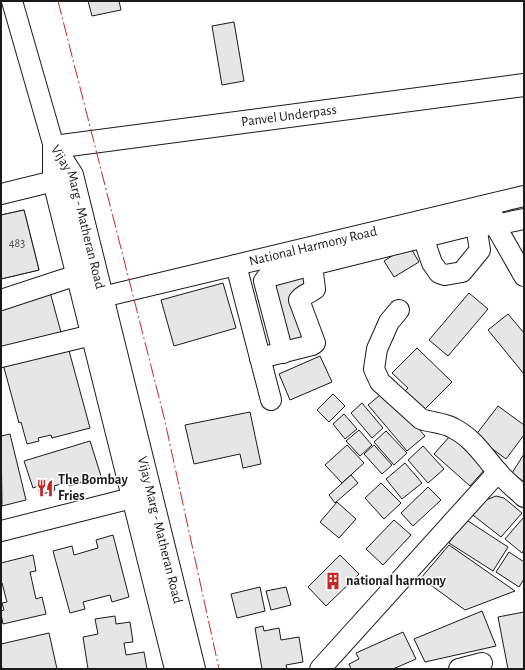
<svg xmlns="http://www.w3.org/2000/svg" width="525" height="670" font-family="'Alegreya Sans',sans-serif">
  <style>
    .building { fill: #e6e6e6; stroke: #1a1a1a }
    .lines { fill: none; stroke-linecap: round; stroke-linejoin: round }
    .minor-casing { stroke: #1a1a1a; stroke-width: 22 }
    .major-casing { stroke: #1a1a1a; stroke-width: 24 }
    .minor { stroke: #fff; stroke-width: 20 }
    .major { stroke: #fff; stroke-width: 22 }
    .power { stroke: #c62828; stroke-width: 1; stroke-dasharray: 14 3 2 3; stroke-linecap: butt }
    .labels { text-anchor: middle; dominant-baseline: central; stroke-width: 3; stroke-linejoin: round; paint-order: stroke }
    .number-label { font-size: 12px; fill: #4d4d4d }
    .street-label { font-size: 14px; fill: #1a1a1a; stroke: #fff }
    .poi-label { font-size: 14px; font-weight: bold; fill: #1a1a1a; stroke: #fff; text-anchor: start }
  </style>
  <rect width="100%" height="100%" fill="#fff"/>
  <g class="building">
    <path d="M88,1H119L121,10L92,16Z"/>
    <path d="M234,22L244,81L222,85L212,26Z"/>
    <path d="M24,210L39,270L1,279V215Z"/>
    <path d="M24,210L39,270L1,279V215Z"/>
    <path d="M409,245L419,262L394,277L384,261Z"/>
    <path d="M304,270L311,290L306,338L289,344L268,280Z"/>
    <path d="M223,283L236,328L174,346L161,300Z"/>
    <path d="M50,292L62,336L1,352V305Z"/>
    <path d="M469,293L488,309L448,356L429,340Z"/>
    <path d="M508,314L524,333V374L488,330Z"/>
    <path d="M68,347L90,428L52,438L51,435L38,438L39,441L27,444L21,422L19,423L3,364Z"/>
    <path d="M417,348L452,382L420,414L401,395L408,388L392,373Z"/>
    <path d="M320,356L332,382L290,400L279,374Z"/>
    <path d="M385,391L425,436L407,451L368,405Z"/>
    <path d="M333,394L345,406L329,422L317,410Z"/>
    <path d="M362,403L383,428L372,438L351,413Z"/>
    <path d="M498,406L524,425V435L506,459L475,436Z"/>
    <path d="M250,412L261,464L243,468L240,454L194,464L185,425Z"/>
    <path d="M344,414L357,429L345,439L333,424Z"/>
    <path d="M359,430L372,445L360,456L346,441Z"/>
    <path d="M386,431L407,453L394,465L374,442Z"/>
    <path d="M10,434L26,500L2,506L1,436Z"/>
    <path d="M450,436L486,468L470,486L434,454Z"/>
    <path d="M90,441L101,476L69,486L68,482L54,486L55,490L40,495L38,486L33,488L24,461Z"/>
    <path d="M347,445L364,463L342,483L325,465Z"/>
    <path d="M374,445L392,465L382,474L364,454Z"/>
    <path d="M423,446L444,469L428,483L408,460Z"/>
    <path d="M524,454V482L512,473Z"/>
    <path d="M405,463L422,483L402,499L386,479Z"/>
    <path d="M351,475L358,483L335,503L329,495Z"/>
    <path d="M381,483L401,503L384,519L365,498Z"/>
    <path d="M428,487L441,500L413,526L401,513Z"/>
    <path d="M496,496L504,498L522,513L501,537L469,512L476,504Z"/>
    <path d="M337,502L356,519L339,538L320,522Z"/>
    <path d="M524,517V550L522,553L505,539Z"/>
    <path d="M465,519L508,547L493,571L449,543Z"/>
    <path d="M394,520L411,535L383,565L366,549Z"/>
    <path d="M113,535L129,597L112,602L110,595L83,602L85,609L70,613L53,551L72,546L74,555L98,548L96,540Z"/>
    <path d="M449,545L515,591L465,610L421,578Z"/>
    <path d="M509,552L524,562V579L519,587L496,572Z"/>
    <path d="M33,555L36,571L30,572L36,599L42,597L46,614L3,624L1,614V611L4,610L2,603L7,602L2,583H1V563Z"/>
    <path d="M340,555L359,574L326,606L308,587Z"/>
    <path d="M260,587L265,611L237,618L231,594Z"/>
    <path d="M286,587L291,605L271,610L266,591Z"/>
    <path d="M482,611L496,646L425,662L414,639Z"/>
    <path d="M524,612V669H508L498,617Z"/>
    <path d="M115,616L116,624L130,622L133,642L124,643L126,655L144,652L147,669H88L83,637L98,634L95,619Z"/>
    <path d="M263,626L264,631L279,628L281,640L299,637L303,662L286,665L287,669H262L255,628Z"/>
    <path d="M403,632L416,659L393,669H351L349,664L359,659L356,653Z"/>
    <path d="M49,633L57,669H2L1,663V644Z"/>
  </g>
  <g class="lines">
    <g class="minor-casing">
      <g id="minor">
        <path d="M12,1L54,147"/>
        <path d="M1,194L54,181"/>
        <path d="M492,212L495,225L524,276"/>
        <path d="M423,237L432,263L439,273L445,275L462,272L480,250L476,226"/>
        <path d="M236,265L271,400"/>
        <path id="s1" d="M102,297L524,196"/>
        <path d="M1,300L77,275"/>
        <path d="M399,310L389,322L377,349L374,369L380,382L421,419C432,423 442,422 453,428C473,438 483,455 497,471C505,481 515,488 524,497"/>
        <path d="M283,353L264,281L267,277L312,265L309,252"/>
        <path d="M1,357L92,335"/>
        <path d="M260,358L312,345L315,343L299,300C302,295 310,293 315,289L312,265L469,226L495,225L524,219"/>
        <path d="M1,531L148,494"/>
        <path d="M320,669L498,472"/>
        <path d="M459,669L482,663"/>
      </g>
    </g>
    <g class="major-casing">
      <g id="major">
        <path id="s2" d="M54,147L72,175L194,669"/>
        <path d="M54,147V181L176,669"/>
        <path id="s3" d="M54,147L524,85"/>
      </g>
    </g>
    <use href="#minor" class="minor"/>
    <use href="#major" class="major"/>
    <path class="power" d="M58,1L164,417L219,669"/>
  </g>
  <defs>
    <g id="restaurant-bare" transform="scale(1.38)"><path d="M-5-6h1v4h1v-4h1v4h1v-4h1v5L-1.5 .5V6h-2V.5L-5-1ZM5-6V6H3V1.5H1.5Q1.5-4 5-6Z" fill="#c62828" stroke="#fff" stroke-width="2.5" paint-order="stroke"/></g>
    <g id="building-bare" transform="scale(1.38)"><path d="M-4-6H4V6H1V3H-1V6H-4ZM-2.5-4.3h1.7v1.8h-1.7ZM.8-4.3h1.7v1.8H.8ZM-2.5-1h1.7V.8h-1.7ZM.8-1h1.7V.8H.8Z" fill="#c62828" stroke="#fff" stroke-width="2.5" paint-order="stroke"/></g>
  </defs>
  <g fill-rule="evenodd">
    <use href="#restaurant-bare" x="45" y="488"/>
    <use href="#building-bare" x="333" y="581"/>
  </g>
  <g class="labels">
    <g class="number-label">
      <text x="17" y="243">483</text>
    </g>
    <g class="street-label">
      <text stroke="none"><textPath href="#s3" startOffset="237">Panvel Underpass</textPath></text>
      <text stroke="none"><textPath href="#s2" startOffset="75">Vijay Marg - Matheran Road</textPath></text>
      <text stroke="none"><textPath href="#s1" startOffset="217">National Harmony Road</textPath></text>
      <text stroke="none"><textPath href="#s2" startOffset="399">Vijay Marg - Matheran Road</textPath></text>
    </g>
    <g class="poi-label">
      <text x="58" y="480">The Bombay<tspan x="58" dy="16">Fries</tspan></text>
      <text x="346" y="581">national harmony</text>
    </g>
  </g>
  <rect width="525" height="670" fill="none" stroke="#1a1a1a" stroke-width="4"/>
</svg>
